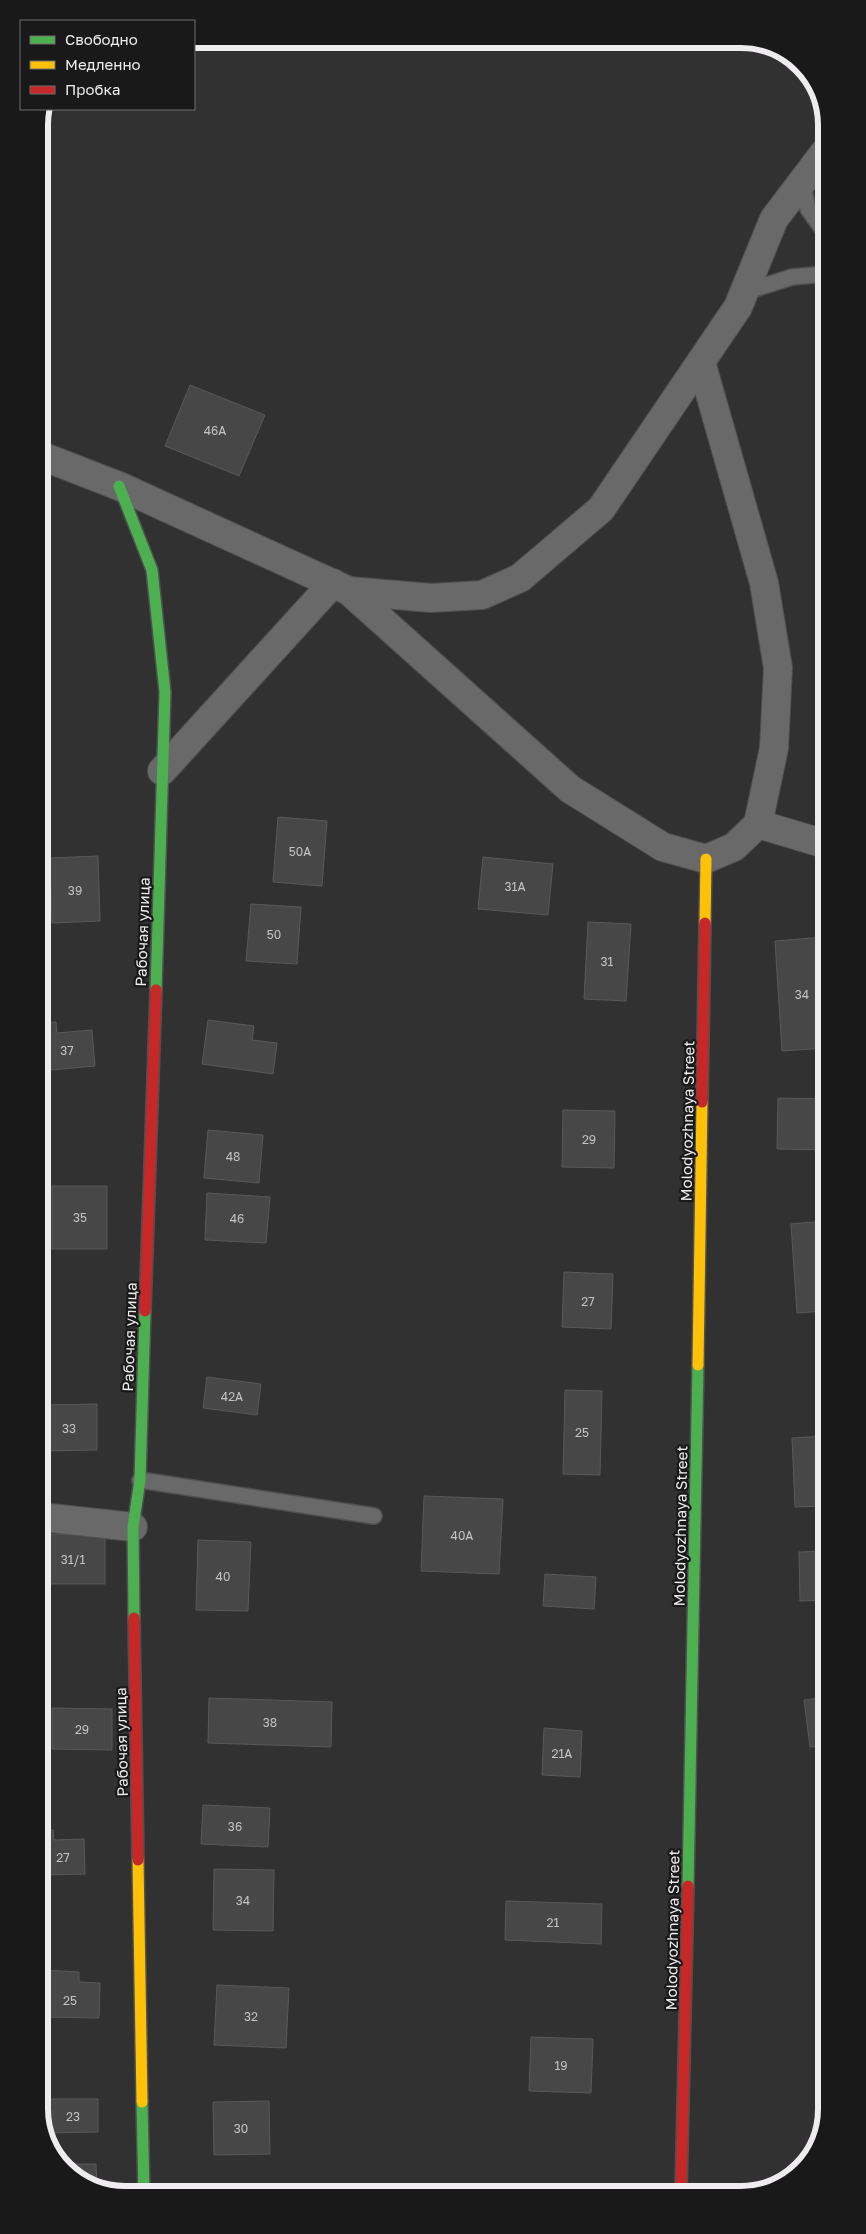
<svg xmlns="http://www.w3.org/2000/svg" width="866" height="2234" font-family="'Golos Text',sans-serif">
  <style>
    .building { fill: #474747; stroke: #595959 }
    .lines { fill: none; stroke-linecap: round; stroke-linejoin: round }
    .lane-casing { stroke: #505050; stroke-width: 18 }
    .street-casing { stroke: #505050; stroke-width: 30 }
    .fast-casing { stroke: #505050; stroke-width: 14 }
    .slow-casing { stroke: #505050; stroke-width: 14 }
    .jam-casing { stroke: #505050; stroke-width: 14 }
    .lane { stroke: #6a696a; stroke-width: 15 }
    .street { stroke: #6a696a; stroke-width: 28 }
    .fast { stroke: #4caf50; stroke-width: 11 }
    .slow { stroke: #ffc107; stroke-width: 11 }
    .jam { stroke: #c62828; stroke-width: 11 }
    .labels { text-anchor: middle; dominant-baseline: central; stroke-width: 4.5; stroke-linejoin: round; paint-order: stroke }
    .number-label { font-size: 12px; fill: #c4c3c4 }
    .street-label { font-size: 15px; fill: #eeecee; stroke: #1a191a }
    .rim { fill: none; stroke: #eeecee; stroke-width: 6 }
  </style>
  <rect width="100%" height="100%" fill="#323132"/>
  <g class="building">
    <path d="M190,385L265,415L239,476L165,446Z"/>
    <path d="M278,817L327,821L322,886L273,882Z"/>
    <path d="M98,856L100,921L52,923L50,858Z"/>
    <path d="M483,857L553,864L548,915L478,909Z"/>
    <path d="M251,904L301,907L297,964L246,961Z"/>
    <path d="M588,922L631,924L626,1001L584,999Z"/>
    <path d="M825,937L826,1048L782,1051L775,941Z"/>
    <path d="M208,1020L254,1026L252,1040L277,1043L273,1074L202,1064Z"/>
    <path d="M56,1022L57,1033L92,1030L95,1066L40,1071V1023Z"/>
    <path d="M778,1098L826,1099V1150L777,1149Z"/>
    <path d="M563,1110L615,1111L614,1168L562,1167Z"/>
    <path d="M208,1130L263,1135L259,1183L204,1178Z"/>
    <rect x="52" y="1186" width="55" height="63"/>
    <path d="M207,1193L270,1197L266,1243L205,1240Z"/>
    <path d="M826,1221V1311L797,1313L791,1224Z"/>
    <path d="M564,1272L613,1274L611,1329L562,1327Z"/>
    <path d="M207,1377L261,1384L257,1415L203,1408Z"/>
    <path d="M565,1390L602,1391L600,1475L563,1474Z"/>
    <path d="M97,1404V1450L41,1451V1405Z"/>
    <path d="M826,1436V1506L795,1507L792,1438Z"/>
    <path d="M424,1496L503,1499L499,1574L421,1571Z"/>
    <path d="M41,1534L105,1535V1584H41Z"/>
    <path d="M198,1540L251,1542L248,1611L196,1610Z"/>
    <path d="M826,1551V1600L800,1601L799,1552Z"/>
    <path d="M545,1574L596,1577L594,1609L543,1606Z"/>
    <path d="M827,1697V1745L810,1747L804,1700Z"/>
    <path d="M209,1698L332,1702L331,1747L208,1743Z"/>
    <path d="M52,1708L112,1709V1750L52,1749Z"/>
    <path d="M544,1728L582,1731L580,1777L542,1775Z"/>
    <path d="M203,1805L270,1808L268,1847L201,1844Z"/>
    <path d="M41,1830H53L54,1840L84,1839L85,1874L41,1875Z"/>
    <path d="M214,1869L274,1870L273,1931L213,1930Z"/>
    <path d="M818,1891H827V1957H816Z"/>
    <path d="M506,1901L602,1904L601,1944L505,1940Z"/>
    <path d="M42,1970L79,1972V1982L100,1983L99,2018L42,2017Z"/>
    <path d="M217,1985L289,1988L286,2048L214,2045Z"/>
    <path d="M826,2025H827V2079H824Z"/>
    <path d="M531,2037L593,2039L591,2093L529,2091Z"/>
    <path d="M47,2099H98V2132L47,2133Z"/>
    <path d="M269,2101L270,2154L214,2155L213,2102Z"/>
    <path d="M62,2164H96L97,2186L68,2174Z"/>
  </g>
  <g class="lines">
    <g class="lane-casing">
      <g id="lane">
        <path d="M802,180L808,209L824,231"/>
        <path d="M745,292L792,277L825,274"/>
        <path d="M140,1480L374,1516"/>
      </g>
    </g>
    <g class="street-casing">
      <g id="street">
        <path d="M701,362L764,583L778,668L774,748L758,824"/>
        <path d="M39,455L119,486L349,591L570,789L663,847L706,859L734,847L758,824L825,844"/>
        <path d="M349,591L431,598L482,595L520,578L601,509L738,307L774,219L824,153"/>
        <path d="M162,771L333,583"/>
        <path d="M41,1517L133,1527"/>
      </g>
    </g>
    <g class="fast-casing">
      <g id="fast">
        <path d="M119,486L152,570L165,692L156,990"/>
        <path d="M134,1618L133,1527L140,1480L145,1311"/>
        <path d="M688,1886L698,1365"/>
        <path d="M142,2102L144,2195"/>
      </g>
    </g>
    <g class="slow-casing">
      <g id="slow">
        <path d="M705,923L706,859"/>
        <path d="M698,1365L702,1102"/>
        <path d="M138,1860L142,2102"/>
      </g>
    </g>
    <g class="jam-casing">
      <g id="jam">
        <path d="M702,1102L705,923"/>
        <path d="M145,1311L156,990"/>
        <path d="M134,1618L138,1860"/>
        <path d="M681,2193L688,1886"/>
      </g>
    </g>
    <use href="#lane" class="lane"/>
    <use href="#street" class="street"/>
    <use href="#fast" class="fast"/>
    <use href="#slow" class="slow"/>
    <use href="#jam" class="jam"/>
  </g>
  <g class="labels">
    <g class="number-label">
      <text x="215" y="430">46А</text>
      <text x="300" y="851">50А</text>
      <text x="515" y="886">31А</text>
      <text x="75" y="890">39</text>
      <text x="274" y="934">50</text>
      <text x="607" y="961">31</text>
      <text x="802" y="994">34</text>
      <text x="67" y="1050">37</text>
      <text x="589" y="1139">29</text>
      <text x="233" y="1156">48</text>
      <text x="80" y="1217">35</text>
      <text x="237" y="1218">46</text>
      <text x="588" y="1301">27</text>
      <text x="232" y="1396">42А</text>
      <text x="69" y="1428">33</text>
      <text x="582" y="1432">25</text>
      <text x="462" y="1535">40А</text>
      <text x="73" y="1559">31/1</text>
      <text x="223" y="1576">40</text>
      <text x="270" y="1722">38</text>
      <text x="82" y="1729">29</text>
      <text x="562" y="1753">21А</text>
      <text x="235" y="1826">36</text>
      <text x="63" y="1857">27</text>
      <text x="243" y="1900">34</text>
      <text x="553" y="1922">21</text>
      <text x="70" y="2000">25</text>
      <text x="251" y="2016">32</text>
      <text x="561" y="2065">19</text>
      <text x="73" y="2116">23</text>
      <text x="241" y="2128">30</text>
    </g>
    <g class="street-label">
      <text transform="translate(142 932) rotate(-88)">Рабочая улица</text>
      <text transform="translate(687 1121) rotate(-89)">Molodyozhnaya Street</text>
      <text transform="translate(129 1337) rotate(-88)">Рабочая улица</text>
      <text transform="translate(680 1526) rotate(-89)">Molodyozhnaya Street</text>
      <text transform="translate(121 1742) rotate(-91)">Рабочая улица</text>
      <text transform="translate(672 1930) rotate(-89)">Molodyozhnaya Street</text>
    </g>
  </g>
  <path d="M0 0H866V2234H0ZM125 48H741A77 77 0 0 1 818 125V2109A77 77 0 0 1 741 2186H125A77 77 0 0 1 48 2109V125A77 77 0 0 1 125 48Z" fill="#1a191a" fill-rule="evenodd"/>
  <path class="rim" d="M125 48H741A77 77 0 0 1 818 125V2109A77 77 0 0 1 741 2186H125A77 77 0 0 1 48 2109V125A77 77 0 0 1 125 48Z"/>
  <rect x="20" y="20" width="175" height="90" fill="#1a191a" stroke="#6f6d6f"/>
  <rect x="30" y="36" width="25" height="8" fill="#4caf50" stroke="#6f6d6f"/>
  <text x="65" y="45" font-size="15" fill="#eeecee">Свободно</text>
  <rect x="30" y="61" width="25" height="8" fill="#ffc107" stroke="#6f6d6f"/>
  <text x="65" y="70" font-size="15" fill="#eeecee">Медленно</text>
  <rect x="30" y="86" width="25" height="8" fill="#c62828" stroke="#6f6d6f"/>
  <text x="65" y="95" font-size="15" fill="#eeecee">Пробка</text>
</svg>
